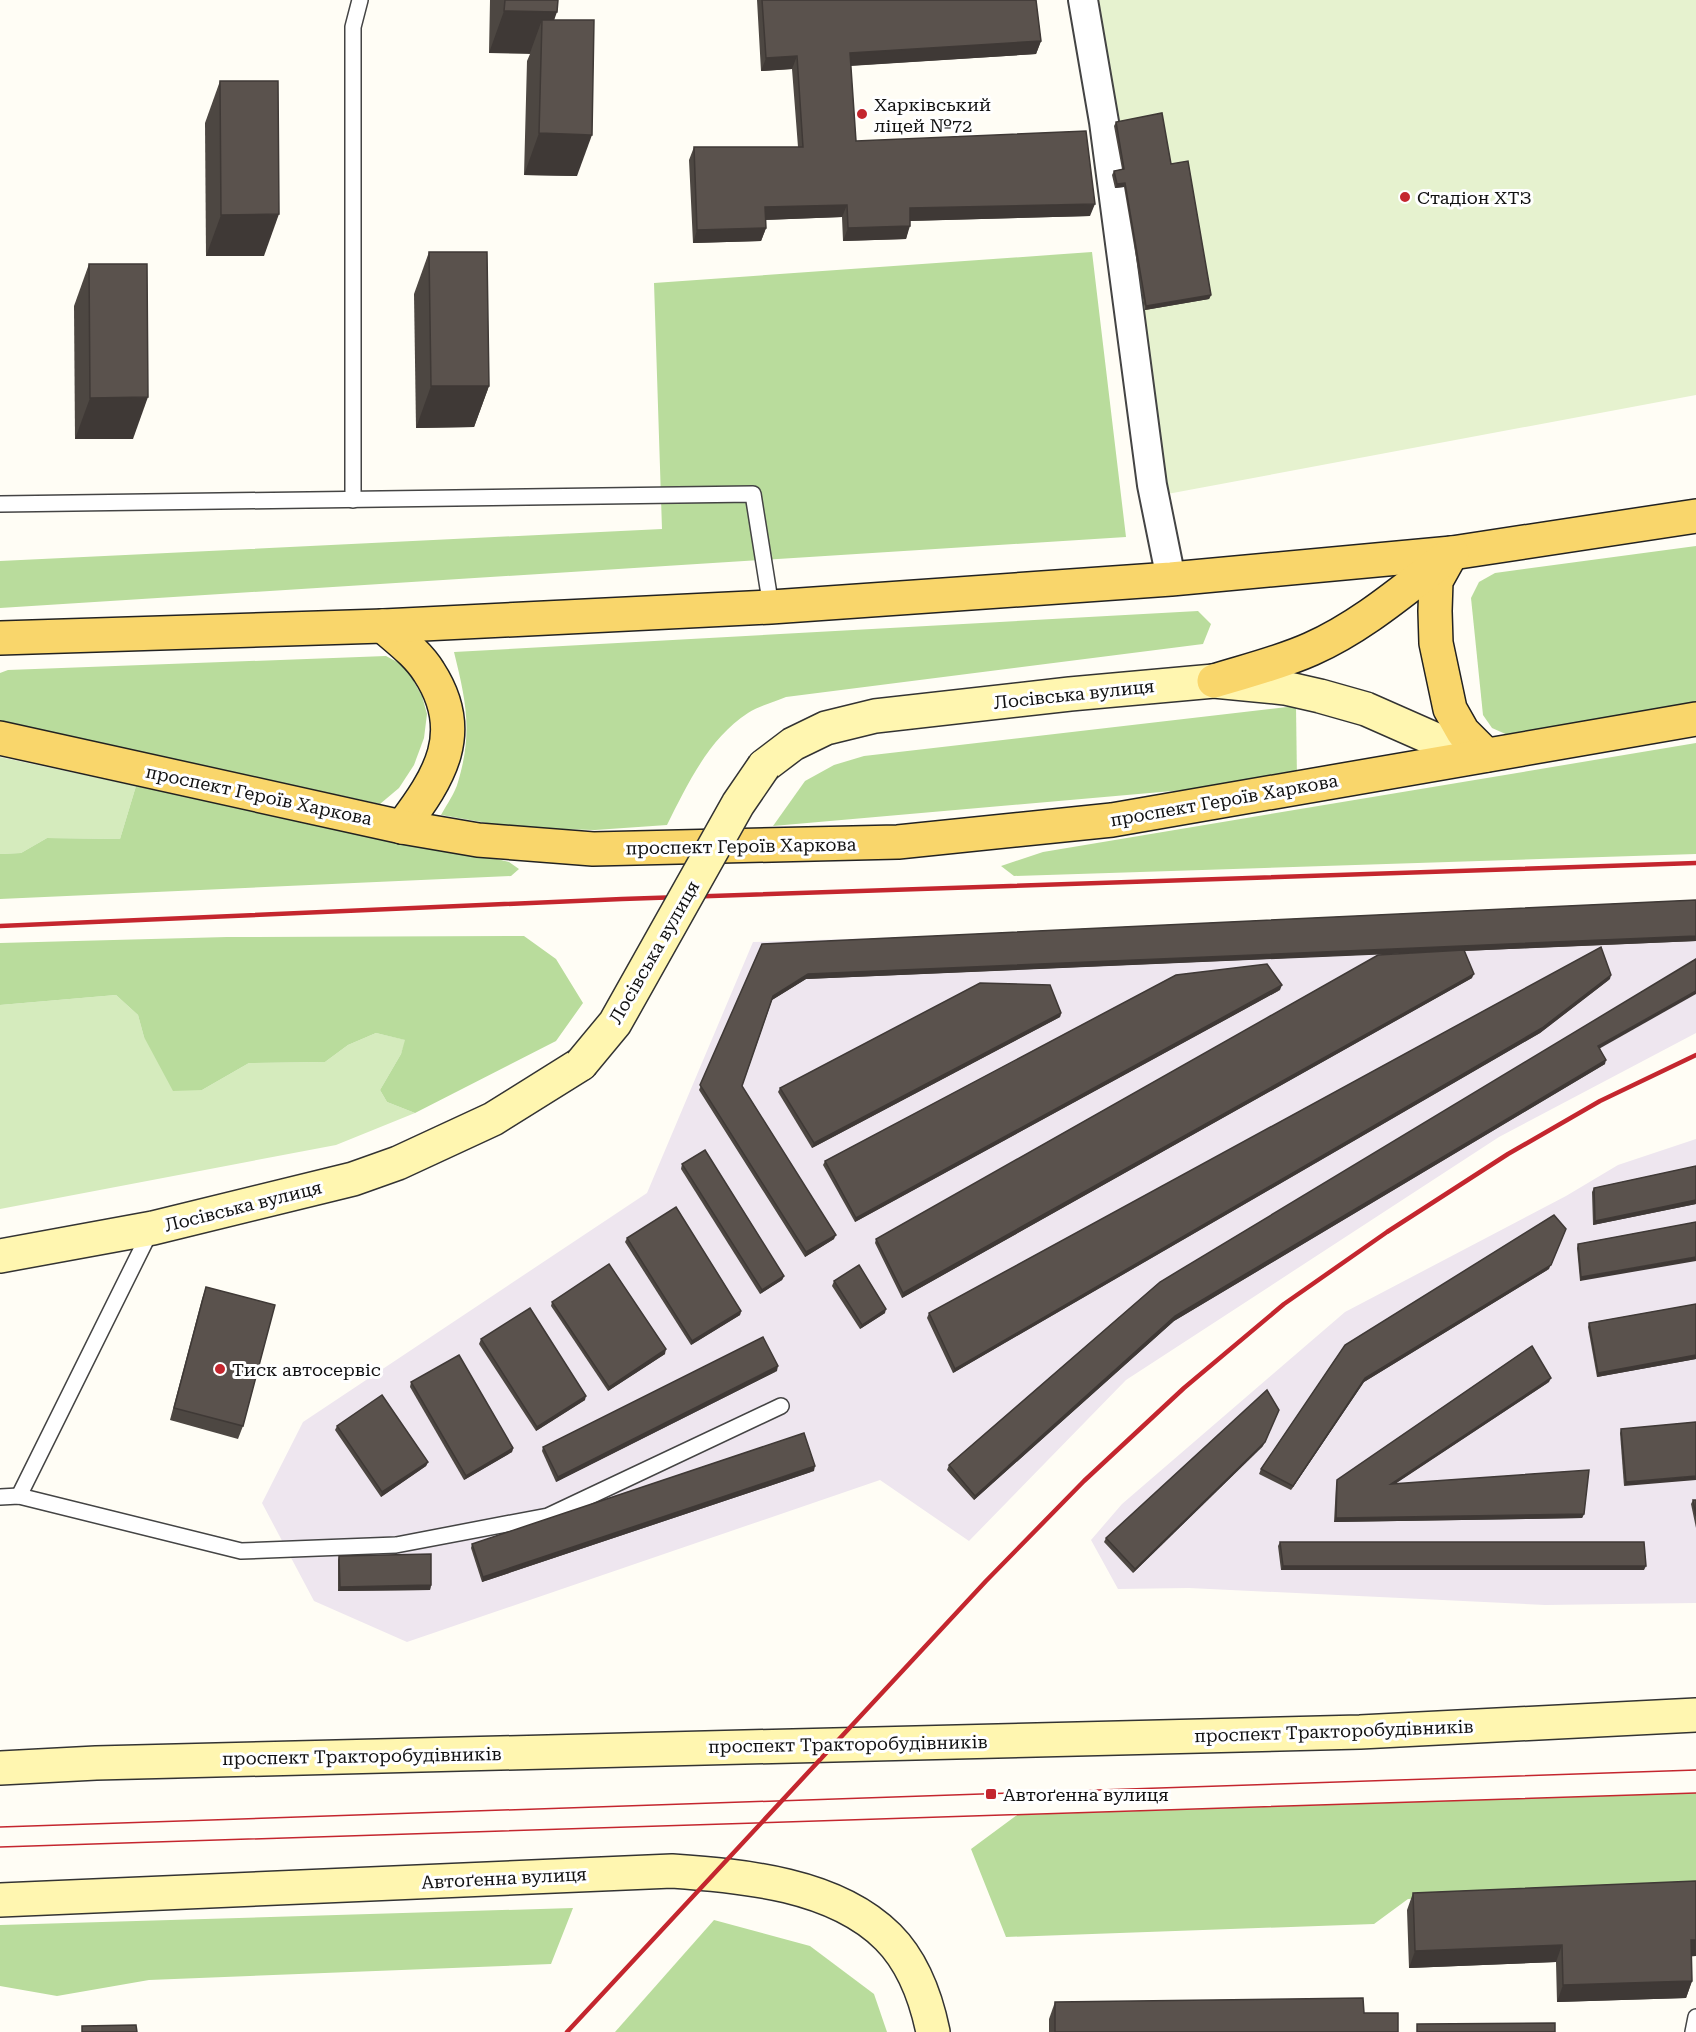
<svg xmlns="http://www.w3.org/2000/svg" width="1696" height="2032" font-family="'Roboto Serif',serif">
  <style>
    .industrial { fill: #eee6ef }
    .green { fill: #d5ebbd }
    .forest { fill: #b9dc9c }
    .pitch { fill: #e6f2cf }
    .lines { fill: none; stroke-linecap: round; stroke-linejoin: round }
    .lane-casing { stroke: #444; stroke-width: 18 }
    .street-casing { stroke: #444; stroke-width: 32 }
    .secondary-casing { stroke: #333; stroke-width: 36 }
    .primary-casing { stroke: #222; stroke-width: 36 }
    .lane { stroke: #fff; stroke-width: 15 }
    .street { stroke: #fff; stroke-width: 28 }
    .secondary { stroke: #fff6b0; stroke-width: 33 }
    .primary { stroke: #f9d66b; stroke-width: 33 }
    .tram { stroke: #c4262e; stroke-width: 1.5 }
    .rail { stroke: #c4262e; stroke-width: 4.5 }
    .secondary-bridge-casing { stroke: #333; stroke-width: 36; stroke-linecap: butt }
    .secondary-bridge { stroke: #fff6b0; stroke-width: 33 }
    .wall { fill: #4d4742 }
    .shaded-wall { fill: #3f3936 }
    .building { fill: #5a524d; stroke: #3f3936; stroke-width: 1.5 }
    .poi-dot { fill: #c4262e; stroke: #fff; stroke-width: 2 }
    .labels { text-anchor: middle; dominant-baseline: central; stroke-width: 6; stroke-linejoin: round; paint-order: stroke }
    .poi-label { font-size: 18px; fill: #111; stroke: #fff; text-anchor: start }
    .street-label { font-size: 18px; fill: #111; stroke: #fff }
  </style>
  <rect width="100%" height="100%" fill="#fffdf5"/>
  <g class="industrial">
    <path d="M1696,911V1033L1499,1137L1126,1380L969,1541L880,1480L407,1642L314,1601L262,1503L303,1422L647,1193L753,942Z"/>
    <path d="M1696,1139V1603L1545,1605L1189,1588L1118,1589L1091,1540L1122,1504L1345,1312L1566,1196L1618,1165Z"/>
  </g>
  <g class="green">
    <path d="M0,757L136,786L120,839L47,838L21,853L0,854Z"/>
    <path d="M116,995L138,1015L144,1037L202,1090L249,1063L325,1062L348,1045L376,1033L406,1040L401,1054L380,1090L387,1102L415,1113L336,1145L0,1209V1005Z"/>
  </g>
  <g class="forest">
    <path d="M1092,252L1126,537L0,608V561L662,529L654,283Z"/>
    <path d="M1696,546V704L1510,736L1492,728L1483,715L1471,598L1479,582L1495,573Z"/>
    <path d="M1198,611L1211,624L1203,644L786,697C774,702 759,706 748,713C709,738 687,785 667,825L595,830L515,828L441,815C447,804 455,793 458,782C473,732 466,701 454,652Z"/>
    <path d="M386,656L405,666L422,696L427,714L424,738L414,765L399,788L380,804L0,722V673L8,670Z"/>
    <path d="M1296,706L1297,780L773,826L805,781L834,765L864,756Z"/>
    <path d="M1696,743V854L1014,876L1001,866L1043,852Z"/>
    <path d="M136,786L485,856L509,862L519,869L511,876L0,899V854L21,853L47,838L120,839Z"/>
    <path d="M524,936L556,959L583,1003L556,1041L415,1113L387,1102L380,1090L401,1054L405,1040L376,1033L348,1045L325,1062L249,1063L202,1090L173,1091L144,1037L138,1015L116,995L0,1005V943L227,937Z"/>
    <path d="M1696,1793V1888L1694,1886L1408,1899L1374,1924L1006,1937L971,1849L1017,1815Z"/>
    <path d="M573,1908L551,1964L149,1980L57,1996L0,1986V1925Z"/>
    <path d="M714,1920L810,1946L874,1994L887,2032H615Z"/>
  </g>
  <path class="pitch" d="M1083,0H1696V395L1162,495Z"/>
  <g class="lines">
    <g class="lane-casing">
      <g id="lane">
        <path d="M353,500V27L360,0"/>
        <path d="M0,504L753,494L771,607"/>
        <path d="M19,1496L151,1230"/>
        <path d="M0,1497L19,1496L241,1551L396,1545L548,1516L781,1406"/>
        <path d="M1693,2032L1696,2017"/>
      </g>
    </g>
    <g class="street-casing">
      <path id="street" d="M1083,0L1104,122L1152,485L1171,579"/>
    </g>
    <g class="secondary-casing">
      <g id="secondary">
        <path d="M764,766L793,744L826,728L875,716L1070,694L1214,681L1285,688L1320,696L1366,709L1434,739L1486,755"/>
        <path d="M0,1256L153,1228L353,1179L398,1163L493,1119L581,1064"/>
        <path d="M0,1768L96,1763L1360,1732L1696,1715"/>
        <path d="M0,1900L672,1871C744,1876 835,1884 888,1937C913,1962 926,1998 933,2032"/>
      </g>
    </g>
    <g class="primary-casing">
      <g id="primary">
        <path d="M1451,554L1436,581L1435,611L1436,643L1450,709L1463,732L1486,755"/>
        <path d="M383,626C399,640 418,654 429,672C468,732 440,777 402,827"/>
        <path d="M0,638L383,626L771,607L1171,579L1452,553L1696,516"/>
        <path d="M1214,681C1246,671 1280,663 1311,649C1363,626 1407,587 1452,553"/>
        <path d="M0,738L402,827L478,840L593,849L898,842L1112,820L1696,719"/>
      </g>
    </g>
    <use href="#lane" class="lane"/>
    <use href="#street" class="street"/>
    <use href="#secondary" class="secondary"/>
    <use href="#primary" class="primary"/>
    <g class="tram">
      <path d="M0,1827L1696,1770"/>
      <path d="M0,1847L1696,1793"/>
    </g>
    <g class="rail">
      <path d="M0,926L622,899L1696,863"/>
      <path d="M567,2032L986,1581L1084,1481L1184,1388L1284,1304L1387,1232L1508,1154L1600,1101L1696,1055"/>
    </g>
    <g class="secondary-bridge-casing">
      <path id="secondary-bridge" d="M581,1064L615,1023L738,804L764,766"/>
    </g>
    <use href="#secondary-bridge" class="secondary-bridge"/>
  </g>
  <g class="wall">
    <path d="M490,0H558L554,20L577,176L524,175L527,61L530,54L489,53Z"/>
    <path d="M757,0H1036L1041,41L1036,54L850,66L856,141L1090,216L910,221L906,239L843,241L842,217L765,220L766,228L761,241L693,243L689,160L694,147H798L792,69L761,71Z"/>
    <path d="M220,81L264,256H206L205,123Z"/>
    <path d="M1116,122L1171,164L1211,295L1209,299L1145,310L1124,187L1115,188L1112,175L1114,171L1122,169L1114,126Z"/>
    <path d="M429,252L489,386L474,427L416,428L414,294Z"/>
    <path d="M89,264L133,439H75L74,306Z"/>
    <path d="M1696,900V941L1464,951L1472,978L902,1298L875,1243L876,1239L1447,951L806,979L772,1000L742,1086L834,1239L805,1257L699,1090L762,944Z"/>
    <path d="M1610,979L1540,1033L953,1373L927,1318L929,1313Z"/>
    <path d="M1280,990L855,1222L823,1165L825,1161Z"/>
    <path d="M1061,1013L1060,1017L812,1148L778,1092L780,1088Z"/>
    <path d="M1600,1048L1605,1064L1174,1321L974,1500L947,1470L949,1465L1160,1282Z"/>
    <path d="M682,1164L784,1276L782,1280L760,1294L681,1169Z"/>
    <path d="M1696,1166V1204L1593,1225L1592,1192L1594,1188Z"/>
    <path d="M1696,1222L1580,1281L1577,1248L1578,1244Z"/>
    <path d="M627,1238L741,1311L740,1315L691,1345L625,1242Z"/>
    <path d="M1549,1269L1364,1382L1291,1490L1259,1474L1261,1469L1345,1345Z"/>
    <path d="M834,1281L885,1313L860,1329L832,1286Z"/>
    <path d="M206,1287L243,1426L238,1439L170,1420L202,1299Z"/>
    <path d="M552,1302L665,1354L608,1391L551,1306Z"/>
    <path d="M1696,1304V1359L1597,1377L1588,1327L1589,1323Z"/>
    <path d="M481,1339L585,1400L536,1431L479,1344Z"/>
    <path d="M777,1371L556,1482L542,1451L543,1447Z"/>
    <path d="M411,1382L513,1448L512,1452L464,1480L410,1387Z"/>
    <path d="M1549,1382L1396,1483L1584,1514L1582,1518L1334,1522L1336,1484L1337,1480Z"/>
    <path d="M1696,1422L1624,1486L1620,1433L1621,1429Z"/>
    <path d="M337,1426L428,1462L426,1466L381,1497L335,1430Z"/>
    <path d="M1263,1446L1133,1573L1104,1542L1106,1538Z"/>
    <path d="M814,1471L482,1582L471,1548L472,1544Z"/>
    <path d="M1693,1500H1696V1528L1691,1504Z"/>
    <path d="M1280,1542L1644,1570H1281L1278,1546Z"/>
    <path d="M339,1556L431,1585L430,1590L338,1591V1560Z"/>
    <path d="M1413,1893L1691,1956L1692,1981L1686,1998L1557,2002L1556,1962L1409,1968L1407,1910Z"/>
    <path d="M1055,2002L1364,2013L1398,2032H1049V2019Z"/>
  </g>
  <g class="shaded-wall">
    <path d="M504,11L557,12L542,54V20L530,53H489Z"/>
    <path d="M1041,41L1036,54L845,66L850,53Z"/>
    <path d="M797,56L792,69L761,71L766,58Z"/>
    <path d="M539,133L592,135L577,176L524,175Z"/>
    <path d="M1125,183L1124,187L1115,188L1117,184Z"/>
    <path d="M1095,204L1090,216L905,221L910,208Z"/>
    <path d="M847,205L842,217L760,220L765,207Z"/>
    <path d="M279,214L264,256H206L221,215Z"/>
    <path d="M910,226L906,239L843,241L848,228Z"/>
    <path d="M766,228L761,241L693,243L697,230Z"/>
    <path d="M1211,295L1209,299L1145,310L1146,306Z"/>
    <path d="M431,386H489L474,427L416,428Z"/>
    <path d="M148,397L133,439H75L90,398Z"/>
    <path d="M1696,936V941L806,979L772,1000L773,996L808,974Z"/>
    <path d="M1474,974L1472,978L902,1298L903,1293Z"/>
    <path d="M1611,975L1610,979L1540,1033L953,1373L955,1369Z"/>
    <path d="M1282,985L1280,990L855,1222L856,1218Z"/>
    <path d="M1696,991V994L1597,1050L1598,1046Z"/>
    <path d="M1061,1013L1060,1017L812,1148L814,1143Z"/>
    <path d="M1606,1060L1605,1064L1174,1321L974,1500L975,1496L1175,1316Z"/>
    <path d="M1696,1200V1204L1593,1225L1595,1221Z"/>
    <path d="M1566,1229L1549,1269L1364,1382L1291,1490L1293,1486L1365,1378Z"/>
    <path d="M836,1235L834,1239L805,1257L806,1252Z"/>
    <path d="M1696,1257V1261L1580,1281L1581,1277Z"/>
    <path d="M784,1276L782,1280L760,1294L762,1290Z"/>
    <path d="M886,1309L885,1313L860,1329L862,1325Z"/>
    <path d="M741,1311L740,1315L691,1345L692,1341Z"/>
    <path d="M666,1349L665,1354L608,1391L609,1387Z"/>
    <path d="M1696,1355V1359L1597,1377L1598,1373Z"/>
    <path d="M778,1366L777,1371L556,1482L558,1477Z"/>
    <path d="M1551,1378L1549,1382L1389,1488L1391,1484Z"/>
    <path d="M586,1396L585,1400L536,1431L537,1427Z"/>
    <path d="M1279,1410L1263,1446L1133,1573L1135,1569Z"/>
    <path d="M513,1448L512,1452L464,1480L466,1476Z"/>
    <path d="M428,1462L426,1466L381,1497L382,1492Z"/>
    <path d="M815,1466L814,1471L482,1582L483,1577Z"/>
    <path d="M1696,1476V1480L1624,1486L1626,1482Z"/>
    <path d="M1584,1514L1582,1518L1334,1522L1336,1518Z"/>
    <path d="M1283,1566H1646L1644,1570H1281Z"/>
    <path d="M431,1585L430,1590L338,1591L340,1587Z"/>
    <path d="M1691,1940H1696V1956L1685,1957Z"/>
    <path d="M1562,1945L1556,1962L1409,1968L1415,1951Z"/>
    <path d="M1692,1981L1686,1998L1557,2002L1563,1985Z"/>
  </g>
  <g class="building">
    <path d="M505,0H558L557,12L504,11Z"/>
    <path d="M762,0H1036L1041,41L850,53L856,141L1086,131L1095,204L910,208V226L848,228L847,205L765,207L766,228L697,230L694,147H803L797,56L766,58Z"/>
    <path d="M542,20H594L592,135L539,133Z"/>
    <path d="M220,81H278L279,214L221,215Z"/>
    <path d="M1162,113L1171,164L1188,161L1211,295L1146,306L1125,183L1117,184L1114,171L1124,169L1116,122Z"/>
    <path d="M429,252H487L489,386H431Z"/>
    <path d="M89,264H147L148,397L90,398Z"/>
    <path d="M1696,900V936L808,974L773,996L742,1086L836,1235L806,1252L700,1085L762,944Z"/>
    <path d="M1601,947L1611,975L1542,1028L955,1369L929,1313Z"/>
    <path d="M1464,950L1474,974L903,1293L876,1239L1378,955Z"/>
    <path d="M1696,959V991L1598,1046L1606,1060L1175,1316L975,1496L949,1465L1160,1282Z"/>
    <path d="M1267,964L1282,985L856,1218L825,1161L1176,975Z"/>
    <path d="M980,983L1050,985L1061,1013L814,1143L780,1088Z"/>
    <path d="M705,1150L784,1276L762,1290L682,1164Z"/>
    <path d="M1696,1166V1200L1595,1221L1594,1188Z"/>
    <path d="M676,1207L741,1311L692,1341L627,1238Z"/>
    <path d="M1554,1215L1566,1229L1551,1265L1365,1378L1293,1486L1261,1469L1345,1345Z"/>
    <path d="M1696,1222V1257L1581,1277L1578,1244Z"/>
    <path d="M609,1264L666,1349L609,1387L552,1302Z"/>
    <path d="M859,1265L886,1309L862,1325L834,1281Z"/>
    <path d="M206,1287L275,1305L243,1426L174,1408Z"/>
    <path d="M1696,1304V1355L1598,1373L1589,1323Z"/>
    <path d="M530,1308L586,1396L537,1427L481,1339Z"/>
    <path d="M763,1337L778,1366L558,1477L543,1447Z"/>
    <path d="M1532,1346L1551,1378L1391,1484L1589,1470L1584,1514L1336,1518L1337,1480Z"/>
    <path d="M459,1355L513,1448L466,1476L411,1382Z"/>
    <path d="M1267,1390L1279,1410L1265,1442L1135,1569L1106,1538Z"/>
    <path d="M382,1395L428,1462L382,1492L337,1426Z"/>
    <path d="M1696,1422V1476L1626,1482L1621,1429Z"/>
    <path d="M804,1433L815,1466L483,1577L472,1544Z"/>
    <path d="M1693,1500H1696V1516Z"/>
    <path d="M1280,1542H1644L1646,1566H1283Z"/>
    <path d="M431,1554V1585L340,1587L339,1556Z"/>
    <path d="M1696,1881V1940H1691L1692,1981L1563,1985L1562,1945L1415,1951L1413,1893Z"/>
    <path d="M1363,1998L1364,2013H1398V2032H1055V2002Z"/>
    <path d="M1555,2023V2032H1417V2024Z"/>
    <path d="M136,2025L137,2032H82V2026Z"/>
  </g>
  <g class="poi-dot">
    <circle cx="862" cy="114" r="6"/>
    <circle cx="1405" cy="197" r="6"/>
    <circle cx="220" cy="1369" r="6"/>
    <rect x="985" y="1788" width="12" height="12" rx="3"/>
  </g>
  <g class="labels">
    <g class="poi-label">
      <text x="874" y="104">Харківський<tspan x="874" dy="21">ліцей №72</tspan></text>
      <text x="1417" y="197">Стадіон ХТЗ</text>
      <text x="232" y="1369">Тиск автосервіс</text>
      <text x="1003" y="1794">Автоґенна вулиця</text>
    </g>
    <g class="street-label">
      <text transform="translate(1074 694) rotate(-6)">Лосівська вулиця</text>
      <text transform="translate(259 795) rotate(12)">проспект Героїв Харкова</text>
      <text transform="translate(1224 800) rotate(-10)">проспект Героїв Харкова</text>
      <text transform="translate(741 846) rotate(-1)">проспект Героїв Харкова</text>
      <text transform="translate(654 952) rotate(-60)">Лосівська вулиця</text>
      <text transform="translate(243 1206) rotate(-14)">Лосівська вулиця</text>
      <text transform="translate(1334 1731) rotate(-2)">проспект Тракторобудівників</text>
      <text transform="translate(848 1744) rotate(-1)">проспект Тракторобудівників</text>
      <text transform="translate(362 1756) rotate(-1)">проспект Тракторобудівників</text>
      <text transform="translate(504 1878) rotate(-3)">Автоґенна вулиця</text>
    </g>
  </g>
</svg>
